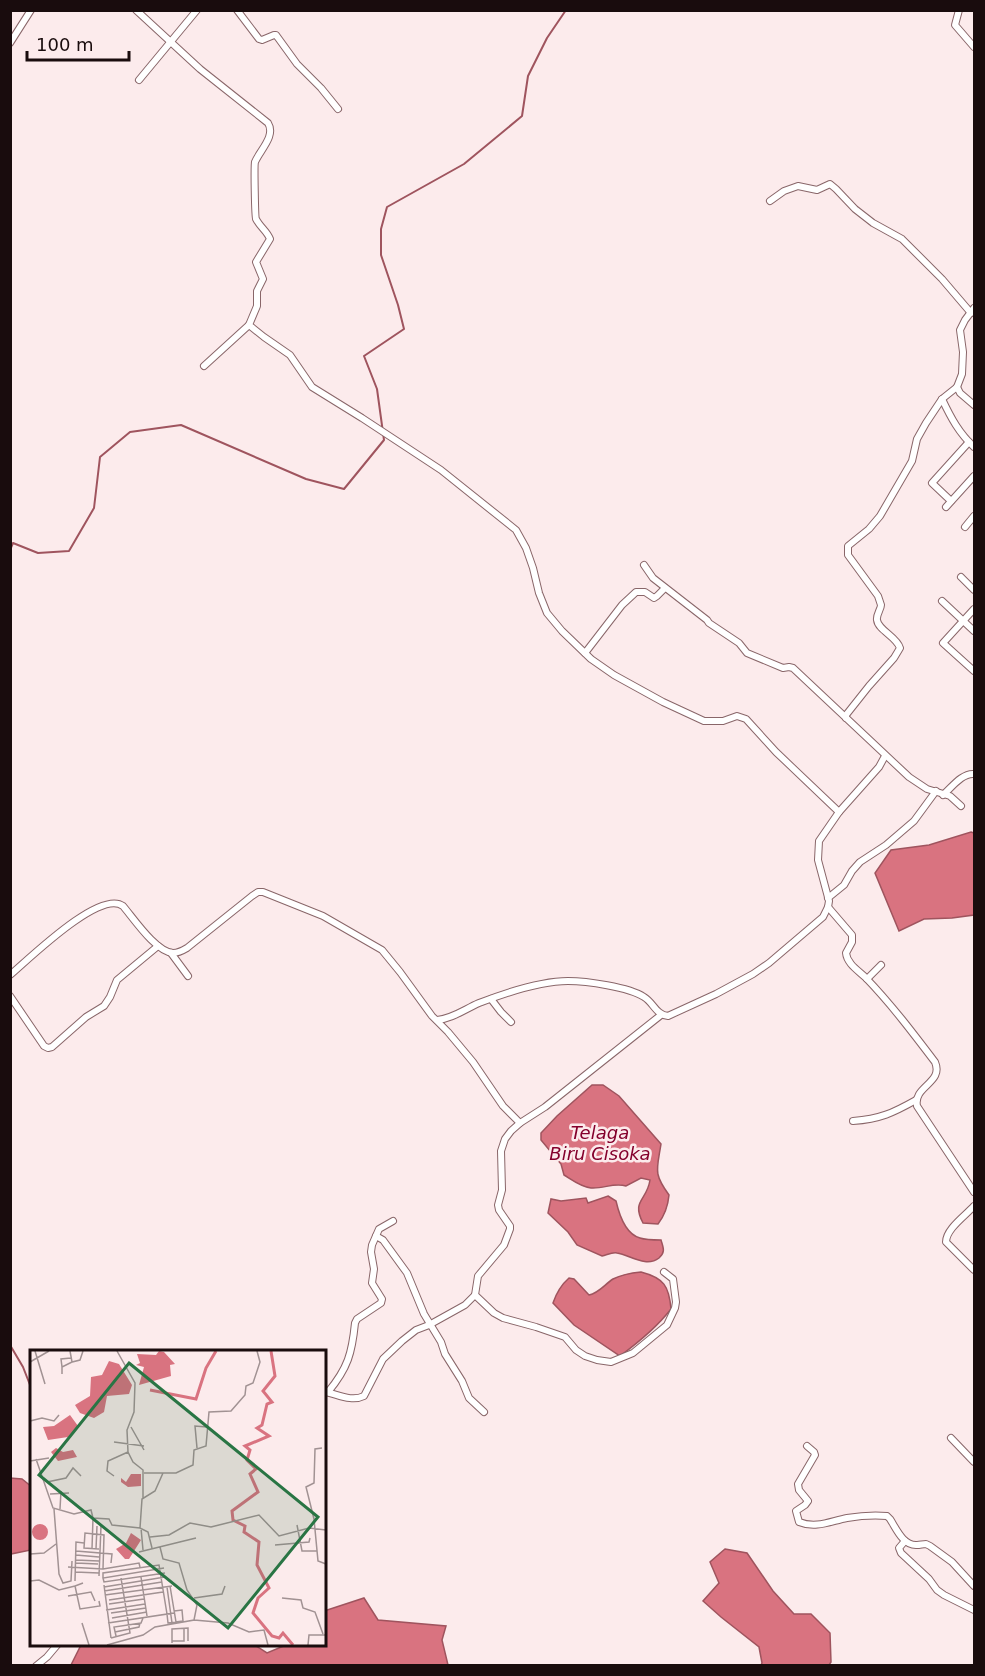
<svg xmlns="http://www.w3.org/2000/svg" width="985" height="1676" font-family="'DejaVu Sans',sans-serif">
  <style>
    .water { fill: #d97380; stroke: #9f545e; stroke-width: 1.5 }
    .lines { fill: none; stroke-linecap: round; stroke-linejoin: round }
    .stream { stroke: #9f545e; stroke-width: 2 }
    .minor-casing { stroke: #896669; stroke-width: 8 }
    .minor { stroke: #fff; stroke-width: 6 }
    .labels { text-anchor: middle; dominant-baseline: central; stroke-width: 5; stroke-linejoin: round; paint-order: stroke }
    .water-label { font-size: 18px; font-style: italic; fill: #84002c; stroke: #fcebec }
    .inset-river { fill: none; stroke: #d97380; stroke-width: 3 }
    .inset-road { fill: none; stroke: #a19293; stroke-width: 1.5 }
    .view { fill: #297544; fill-opacity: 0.15; stroke: #297544; stroke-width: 3 }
    .inset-edge { fill: none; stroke: #190c0d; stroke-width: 3 }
  </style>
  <rect width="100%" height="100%" fill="#fcebec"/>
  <g class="water">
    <path d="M971,832L974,833V915L952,918L924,919L899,931L875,873L891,850L929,845Z"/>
    <path d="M592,1085H603L619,1096L661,1144C657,1170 653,1173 669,1195C668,1206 665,1215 658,1224L643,1223C631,1200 647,1201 650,1180L641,1178L626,1186C614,1182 604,1189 591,1188C581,1187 572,1180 564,1175L561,1164L541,1140V1133L557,1116Z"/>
    <path d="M608,1196L616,1201C619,1214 625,1234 640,1238C646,1240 654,1240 661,1240C663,1247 666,1252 659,1258C646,1268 630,1255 617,1253C612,1252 607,1255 602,1256L577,1245L568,1232L548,1213L551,1199L561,1201L586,1198L588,1203Z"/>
    <path d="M641,1272C664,1278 669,1286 671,1309C657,1327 639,1342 620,1356L574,1325L553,1303C556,1294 561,1285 569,1278L574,1279L589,1295C599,1293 605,1284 613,1279C623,1274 631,1273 641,1272Z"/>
    <path d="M10,1478L22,1479L32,1487L31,1550L11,1554Z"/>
    <path d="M725,1549L747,1553L773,1591L794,1614H811L830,1633L831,1662L829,1665H761L762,1663L759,1647L721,1617L703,1601L719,1583L710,1562Z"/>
    <path d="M364,1598L378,1620L446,1626L442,1640L448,1665H71L81,1645L253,1644L267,1653L286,1645L324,1644V1611Z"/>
  </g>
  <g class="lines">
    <g class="stream">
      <path d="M10,550L13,543L38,553L69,551L94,508L100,457L130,432L181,425L306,479L344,489L384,440L377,389L364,356L404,329L398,305L381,255V229L387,207L464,164L522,116L528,76L547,38L566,10"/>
      <path d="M10,1345L23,1367L32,1390"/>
    </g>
    <g class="minor-casing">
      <g id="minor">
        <path d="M136,10L200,69L268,123C276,136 260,150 255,162C254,165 255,217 256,219C260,227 267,231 270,239L256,262L263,279L257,291V306L249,325L264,337L290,355L312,387L362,418L441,470L516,530L526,548L533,568L539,593L547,613L562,631L591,659L614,675L663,702L704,721H723L737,716L746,719L776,752L839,812"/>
        <path d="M237,10L259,39L262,40L274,35H276L297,64L321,88L338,109"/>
        <path d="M959,10L955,25L974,47"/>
        <path d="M10,43L31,10"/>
        <path d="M139,80L197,10"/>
        <path d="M770,201L784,191L798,186L817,190L830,184L836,189L855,209L873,223L902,239L942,279L971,313"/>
        <path d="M204,366L249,325"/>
        <path d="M957,387L960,393L974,405"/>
        <path d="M942,399C951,418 959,433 974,447"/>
        <path d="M951,501L932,483L969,442"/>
        <path d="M946,507L974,476"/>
        <path d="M965,527L974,516"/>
        <path d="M644,565L653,578L707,620L709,623L739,643L747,653L783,668L789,667L793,668L909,777L927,789L950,796L961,806"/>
        <path d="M961,577L974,590"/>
        <path d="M942,601L974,631"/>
        <path d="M974,609L943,643L974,671"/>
        <path d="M585,653L622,605L636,592H645L654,598L657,596L665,588"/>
        <path d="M846,718V715L869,686L894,658L900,648C897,637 878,630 877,620C876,615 881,609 881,605L878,596L848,555V546L869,529L880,516L912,461L917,439L926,423L942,399L957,387L962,374L963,352L960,330L965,320L974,308"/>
        <path d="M943,795C952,787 962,773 974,774"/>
        <path d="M828,898L844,885L852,871L860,862L886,845L914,821L936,791"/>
        <path d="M828,907L852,935V942L846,953C847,964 859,971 866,978C891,1004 913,1033 935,1062C944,1083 913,1086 917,1106L974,1192"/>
        <path d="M171,953L188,976"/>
        <path d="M10,975C29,959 100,889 123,906C134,919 156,952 173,953C178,953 182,951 187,948L252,896L258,892H263L323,916L382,950L400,972L432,1016L448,1032L473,1062L503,1106L520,1123"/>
        <path d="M867,979L881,965"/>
        <path d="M10,996L44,1046L48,1048L52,1047L86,1017L104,1006L110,997L117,980L158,946"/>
        <path d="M491,999L501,1012L511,1022"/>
        <path d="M661,1015L545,1107L520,1123L511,1131L505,1139L501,1151L502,1190L498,1205L499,1210L510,1226V1229L504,1245L478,1276L475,1295L494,1313L503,1318L536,1327L565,1337L576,1350L585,1356L597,1360L611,1362L633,1353L667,1325L675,1308L676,1302L673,1279L664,1272"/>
        <path d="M437,1020C452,1019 465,1009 479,1003C505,993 540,981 568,981C586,981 629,987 644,997C653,1002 656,1015 668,1016L716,994L753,974L769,963L823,917L828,907L829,901L818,860L819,841L839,812L879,767L885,756"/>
        <path d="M853,1121C880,1119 893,1113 916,1100"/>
        <path d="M974,1206C965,1216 946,1229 946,1242L974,1270"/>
        <path d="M376,1236L383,1240L407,1273L424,1314L441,1342L445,1354L462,1381L469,1398L484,1412"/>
        <path d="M326,1392C339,1395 352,1402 364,1396L383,1359L402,1341L416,1330L429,1325L465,1305L475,1295"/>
        <path d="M328,1392C348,1368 352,1353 355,1323L357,1319L381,1303L382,1299L372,1283L374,1269L371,1252L372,1245L379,1229L393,1221"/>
        <path d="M951,1438L974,1462"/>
        <path d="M807,1446L814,1452L815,1455L798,1484L799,1490L808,1501L805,1505L796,1511L799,1522C816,1529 831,1521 847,1518C859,1516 875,1515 887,1516L890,1519C896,1528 903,1546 917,1545C920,1545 923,1544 926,1544L930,1546L952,1562L974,1586"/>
        <path d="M905,1541L899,1548L901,1553L929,1579L937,1590L944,1595L974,1610"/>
        <path d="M36,1666L47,1657L58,1644"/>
      </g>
    </g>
    <use href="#minor" class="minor"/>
  </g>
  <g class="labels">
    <g class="water-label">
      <text x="600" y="1132">Telaga<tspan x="600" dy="21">Biru Cisoka</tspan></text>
    </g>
  </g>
  <g transform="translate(30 1350)">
    <rect width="296" height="296" fill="#fcebec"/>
    <path d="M129,1L134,2L145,14L140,15L141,26L109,35L114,17L106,15L110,13L107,4L126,5ZM79,11L89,14L102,35L99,44L77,46L74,62L64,68L50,63L45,55L60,46L61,27L72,25ZM40,65L48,76L38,87L18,90L13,77L24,76ZM26,98L33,102L43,100L47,107L28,111L21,102ZM101,124H111V136L98,137L91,132V128L96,132ZM2 182a8 8 0 1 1 16 0a8 8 0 1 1-16 0ZM101,183L111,190L99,209H95L86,199L96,193Z" fill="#d97380"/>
    <path class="inset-river" d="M241,1L245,26L233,41L242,52L237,54L232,75L227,78L239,86L215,96L220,100L217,110L226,119L220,124L228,142L202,161L203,170L215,176L214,182L229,192L227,215L239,238L228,248L223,263L242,286L249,288L253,283L263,295M120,40L166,49L176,18L186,1"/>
    <path class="inset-road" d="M5,1L15,34M40,1L42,12L50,10L53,1M87,1L105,33L104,62L97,80L98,102L103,112L113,120V149M0,12L19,1M32,17L31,9L41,8M32,24V17L42,12M0,71L12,68L24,71L29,65M101,77L114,100M84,92L114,96M167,98L165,76L177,77M292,98L285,99L284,133L276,137L284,169L288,211L296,214M6,109L23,158L44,164L61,160L63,168L79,169L82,175L110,178L118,182L122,198M0,111L19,108M114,123H146L163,115L164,100L176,96L179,62L201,61L215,45L216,36L223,33L230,12L227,1M84,126L77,121L78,111L98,102M17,132L36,128L43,118L51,126M20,144L39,143M24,159L29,224L33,233L41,231L42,211M30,159L31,141M267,175L272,201H287M110,178L112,149L125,141L133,123M111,178L113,200M120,187L139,185L160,173L181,177L229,165L249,186L279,178L296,180M245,195L279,192L280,188M62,199L63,168M66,199L67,176M69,199L54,198L55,183L74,185L73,219M46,201L82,204L81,213M109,202L166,188M0,204L14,203L26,194M46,205L69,207M46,210L69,211M46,213L68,214M38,217L73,219L109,213L110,217M134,218L73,228L74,232L135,223M45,222L69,223M69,226L71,176M111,227L117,266M73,228V223L129,215L137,264L78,273M0,231L9,230L29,240L45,236M45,231L46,192L54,193M53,233L45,236L50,259L70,256L69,251M74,235L81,288M140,236L146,272M74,237L135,227M137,237L142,273M74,241L132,232M75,245L142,236M38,246L61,242L65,251M164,248L192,244L195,236M252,248L271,250L273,258L285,262L293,284M79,250L133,242M79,254L114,249M76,260L115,254M144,261L152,260L153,271L138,273L137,264L144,263M81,263L116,258M82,268L117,262M164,270L198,273L219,282L234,280L238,295M52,273L59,295M85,282L109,277L110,273M86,286L84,277L111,273L113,268M81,288L100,283L91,228M142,291H154V278M142,293V279L158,278V291M77,295L113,285L125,277L164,270L167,255L157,240L149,213L133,209L130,197M278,295L279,285H296"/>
    <path class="view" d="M99,13L288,167L198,278L9,125Z"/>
    <rect width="296" height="296" class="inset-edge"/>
  </g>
  <rect width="985" height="1676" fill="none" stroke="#190c0d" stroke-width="24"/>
  <path d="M27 51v9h102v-9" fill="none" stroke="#190c0d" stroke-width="3"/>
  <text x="36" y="51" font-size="18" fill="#190c0d" stroke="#fcebec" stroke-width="4.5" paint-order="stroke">100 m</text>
</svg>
